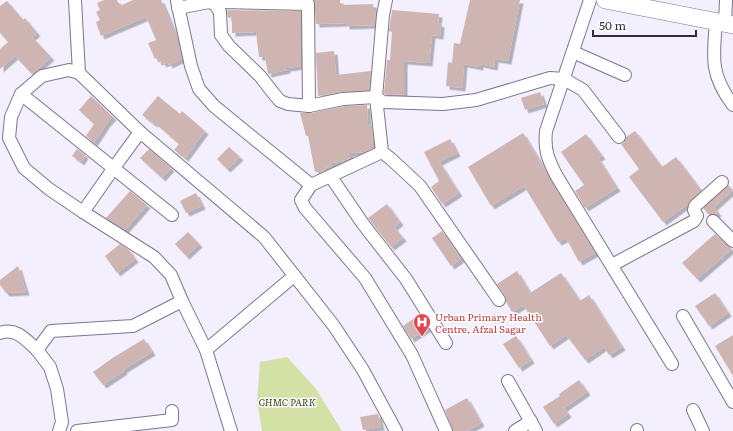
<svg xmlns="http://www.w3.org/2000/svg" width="733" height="431" font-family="Literata,serif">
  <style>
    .green { fill: #d3e1a7 }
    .building { fill: #cfb5b2; filter: url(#shadow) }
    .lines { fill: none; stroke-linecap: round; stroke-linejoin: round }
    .minor-casing { stroke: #7d768a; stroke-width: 14 }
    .secondary-casing { stroke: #7d768a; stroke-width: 18 }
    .minor { stroke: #fff; stroke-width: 12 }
    .secondary { stroke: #fff; stroke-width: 17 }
    .labels { text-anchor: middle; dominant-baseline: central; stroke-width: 3; stroke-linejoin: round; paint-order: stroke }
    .health-label { font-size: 10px; fill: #be3a42; stroke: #fff; text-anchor: start }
    .park-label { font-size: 10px; font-style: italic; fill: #363d16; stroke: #fff }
  </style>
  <defs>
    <filter id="shadow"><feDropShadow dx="3.5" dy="3.5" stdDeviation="0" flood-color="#0004"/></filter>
  </defs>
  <rect width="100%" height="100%" fill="#f3effc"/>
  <path class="green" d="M287,357L316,389L342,431H262L257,401L260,362Z"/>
  <g class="building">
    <path d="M104,0H117L120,6L133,0H161L174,31H175L177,35L182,59L169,65L168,62L163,64L161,61L158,62L157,58L155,59L148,43L156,40L146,17L101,36L96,22L100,20L96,12L100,10L97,3Z"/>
    <path d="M314,0H340V5L373,4L374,9H376L375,25L346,26V23L316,24Z"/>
    <path d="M470,0H520L508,61L495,59L494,67L480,64V67L464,64L462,88L446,86L448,62L452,63L454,43L460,44Z"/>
    <path d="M7,1L23,20L25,18L37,33L32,37L51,57L32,74L15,56L0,69V49L8,42L0,33V6Z"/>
    <path d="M227,10L301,11V66L287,68V70L268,74L265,57H259L256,32L232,33V17L228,18Z"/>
    <path d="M392,10L439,14L438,23L441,24L440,36L432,35L429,63L404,61V94L387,95L384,93L387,60H390L392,32L389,31Z"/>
    <path d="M334,51L336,75L371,71L369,90L342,92L318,96L316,53Z"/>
    <path d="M540,92L544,104L525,110L521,98Z"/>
    <path d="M91,96L113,117L107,123L94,143L86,136L94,124L79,110Z"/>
    <path d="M158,96L180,114L182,111L205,131L185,158L174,150L179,144L155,123L154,124L142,115Z"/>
    <path d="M367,105L368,126L372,125L373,148L364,152L350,153V158L344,161L332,163V166L325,168L326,170L324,171L315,172L308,136H306L300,113H311L344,106Z"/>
    <path d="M635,131L662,167L676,157L701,190L689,203L663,222L629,177L639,169L621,144L624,143L626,137Z"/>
    <path d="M523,133L595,253L579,262L566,238L558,242L524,186L491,206L468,167Z"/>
    <path d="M586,134L602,156L598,158L617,188L585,208L575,191L584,185L561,152Z"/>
    <path d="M450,139L457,153L439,162L459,193L442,204L431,187L439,181L424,152Z"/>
    <path d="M229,147L240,157L227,169L217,159Z"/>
    <path d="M77,149L85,155L81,162L72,156Z"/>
    <path d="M149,149L171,168L162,178L140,158Z"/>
    <path d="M728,185L733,190L714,207L718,213L716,214L709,215L703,208Z"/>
    <path d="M130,191L147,205L125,230L106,218Z"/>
    <path d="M196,193L202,206L186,213L180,201Z"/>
    <path d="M387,204L400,222L394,227L403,238L391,247L368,218Z"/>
    <path d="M442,231L461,259L451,266L432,238Z"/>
    <path d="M188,232L199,244L186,256L175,244Z"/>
    <path d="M715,234L732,249L697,279L682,263Z"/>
    <path d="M120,244L129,250L135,259L117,273L105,256Z"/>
    <path d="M18,266L26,292L6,293L0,285V280Z"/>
    <path d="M517,271L530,293L561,273L580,301L589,295L622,347L609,355L604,347L585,360L566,335L550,346L523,305L512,312L506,302L505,296L497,284Z"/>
    <path d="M715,293L728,313L709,326L695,306Z"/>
    <path d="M419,315L428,328L411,339L403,326Z"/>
    <path d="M733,335V376L715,346Z"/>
    <path d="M516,336L531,360L519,368L503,344Z"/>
    <path d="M144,339L152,352L123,370L124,371L103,385L93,372L114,357Z"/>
    <path d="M579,380L587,392L564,408L568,414L554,424L543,407L560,396L559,394Z"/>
    <path d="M467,398L481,423L467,431H453L445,410Z"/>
    <path d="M378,414L381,427L363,430L360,417Z"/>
  </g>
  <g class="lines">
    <g class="minor-casing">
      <g id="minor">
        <path d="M75,0L79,73"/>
        <path d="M386,0L383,15L376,97L382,152L391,159L420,186L499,300"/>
        <path d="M590,0L546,131C544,150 548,159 556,175L672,364"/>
        <path d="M177,1L191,66L199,89L214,106L311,185"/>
        <path d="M221,2L308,4L309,106"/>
        <path d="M178,8L209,2L215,4L220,12L221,35L229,46L260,76L274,94L280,101L288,104L309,106L343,99L376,97L383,102L443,104L476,100L550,78L564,79L583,90L619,137"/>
        <path d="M716,22C713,57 710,75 733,105"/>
        <path d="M725,23L726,0"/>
        <path d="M573,52L625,75"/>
        <path d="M21,94L172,215"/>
        <path d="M382,152L311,185L301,200L305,208L365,278L412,355L446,431"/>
        <path d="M331,177L363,224L406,279L446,343"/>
        <path d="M83,212L113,169L140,132"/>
        <path d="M713,221L733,241"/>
        <path d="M612,265L694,221L697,216L694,210L695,206L722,182"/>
        <path d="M182,301L171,275L154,257L83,212L49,189L24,168L9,138L11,117L21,94L42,76L69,70L79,73L140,132L264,237L334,326L363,370L396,431"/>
        <path d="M683,316L733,402"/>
        <path d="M0,333C16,327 26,340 37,350L51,331L133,326L182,301L206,350L231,431"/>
        <path d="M37,350L50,367L57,389L62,422L59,431"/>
        <path d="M206,350L294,276"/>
        <path d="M508,381L536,431"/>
        <path d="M693,410L703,431"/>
        <path d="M637,430V431"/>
        <path d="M77,431L172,420V411"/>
        <path d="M515,431L531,421"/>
      </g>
    </g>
    <g class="secondary-casing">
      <path id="secondary" d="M605,0L733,25"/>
    </g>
    <use href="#minor" class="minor"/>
    <use href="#secondary" class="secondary"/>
  </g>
  <defs>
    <g id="hospital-pin" transform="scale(0.9)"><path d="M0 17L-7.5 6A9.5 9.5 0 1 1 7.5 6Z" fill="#e0444e" stroke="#fff"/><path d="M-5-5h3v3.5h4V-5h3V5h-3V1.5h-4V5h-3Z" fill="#fff"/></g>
  </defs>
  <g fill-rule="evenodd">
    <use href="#hospital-pin" x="422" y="322"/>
  </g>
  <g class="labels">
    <g class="health-label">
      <text x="435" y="316">Urban Primary Health<tspan x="435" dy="12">Centre, Afzal Sagar</tspan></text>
    </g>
    <g class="park-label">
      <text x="287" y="401">GHMC PARK</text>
    </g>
  </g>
  <path d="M593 30v6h103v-6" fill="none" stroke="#302d36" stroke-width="2"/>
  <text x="599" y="30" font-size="12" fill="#302d36" stroke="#ffffff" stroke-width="3" paint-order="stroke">50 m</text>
</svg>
